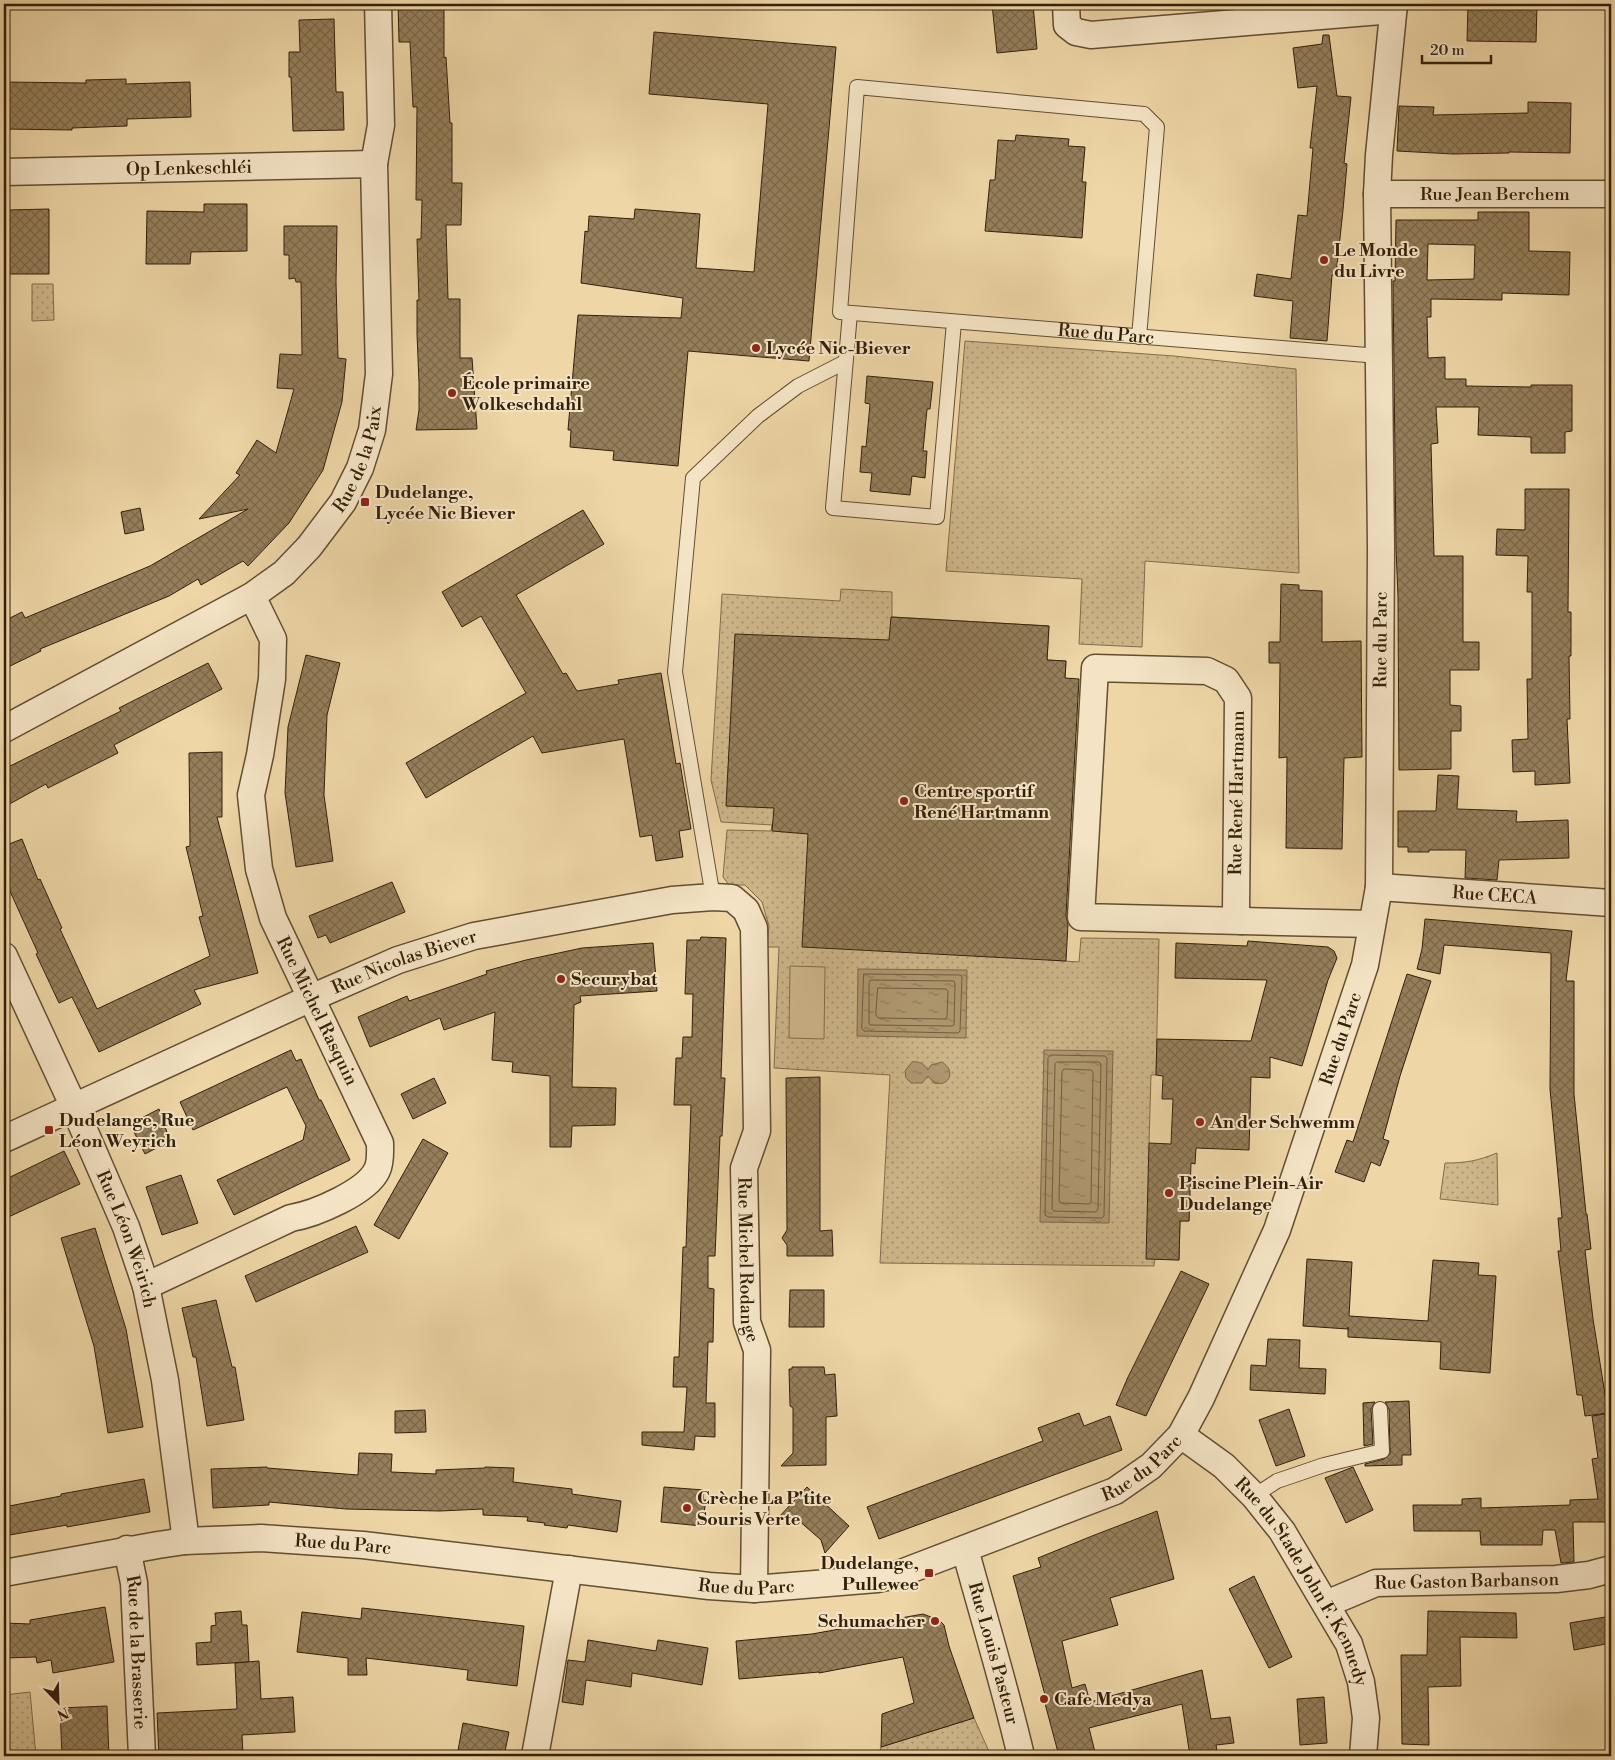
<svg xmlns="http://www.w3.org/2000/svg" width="1615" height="1760" font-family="'Libre Bodoni',serif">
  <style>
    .green { fill: url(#green-dots); stroke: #816c4a }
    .pitch { fill: #ceb78b; stroke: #816c4a }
    .water { fill: url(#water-ripples); stroke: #7e6848 }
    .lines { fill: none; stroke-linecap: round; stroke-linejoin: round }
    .shore { stroke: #725c3e; stroke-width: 1 }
    .building { fill: url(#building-cross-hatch); stroke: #34200a; fill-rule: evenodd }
    .service-casing { stroke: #624e31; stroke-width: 16 }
    .minor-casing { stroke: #624e31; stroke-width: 29 }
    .service { stroke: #f4e4c5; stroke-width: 14 }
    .minor { stroke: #f4e4c5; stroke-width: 26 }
    .poi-dot { fill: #8f2418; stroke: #f4e4c5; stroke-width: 2 }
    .labels { text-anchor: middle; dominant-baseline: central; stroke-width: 4; stroke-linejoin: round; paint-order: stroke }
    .street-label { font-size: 18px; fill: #34200a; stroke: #f4e4c5 }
    .poi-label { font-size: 18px; font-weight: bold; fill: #34200a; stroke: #f4e4c5; text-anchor: start }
  </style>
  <defs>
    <pattern id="green-dots" width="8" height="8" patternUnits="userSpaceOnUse" patternTransform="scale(1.25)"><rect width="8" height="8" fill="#ceb78b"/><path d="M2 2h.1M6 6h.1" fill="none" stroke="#a89470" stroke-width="1.8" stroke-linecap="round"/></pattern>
    <pattern id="water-ripples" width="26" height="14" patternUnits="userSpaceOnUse" patternTransform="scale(1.25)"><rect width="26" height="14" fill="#af9871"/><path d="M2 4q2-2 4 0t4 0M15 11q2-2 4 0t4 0" fill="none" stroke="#8f7c5b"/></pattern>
    <pattern id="building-cross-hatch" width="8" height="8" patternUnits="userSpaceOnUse" patternTransform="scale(1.25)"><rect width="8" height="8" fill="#957f5b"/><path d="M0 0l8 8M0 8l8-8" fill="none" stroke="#7a6849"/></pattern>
  </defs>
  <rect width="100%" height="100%" fill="#eed6a6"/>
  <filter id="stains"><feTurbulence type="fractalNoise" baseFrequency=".004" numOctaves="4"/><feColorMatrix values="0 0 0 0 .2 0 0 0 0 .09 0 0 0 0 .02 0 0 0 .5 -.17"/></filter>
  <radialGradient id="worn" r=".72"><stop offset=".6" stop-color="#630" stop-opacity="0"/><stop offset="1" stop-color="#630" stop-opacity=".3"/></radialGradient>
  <g class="green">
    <path d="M32,284H53L54,320L32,321Z"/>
    <path d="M965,341L1174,356L1296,369L1299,573L1145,561L1142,647L1079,644L1082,579L946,571Z"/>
    <path d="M841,589L892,592V617L1049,626L1047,660L1066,661L1048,960L1079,962L1081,938L1159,939L1156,1075H1151L1149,1143L1190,1182L1189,1221H1180L1179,1260L1155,1259L1154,1266L880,1263L890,1075L774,1068L779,947H767L769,926L762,902L745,885H729L723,877L727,830L771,831L772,825L721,822L711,780L722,594L840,601Z"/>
    <path d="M1497,1153L1498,1205L1440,1199L1445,1163C1466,1163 1477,1161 1497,1153Z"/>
    <path d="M30,1692L36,1756H6L4,1732V1695Z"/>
    <path d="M974,1718L991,1756H878L881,1747Z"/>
  </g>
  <path class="pitch" d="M790,966L825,967L824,1039L789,1038Z"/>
  <g class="water">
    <path d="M858,969L967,970L966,1038L857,1036Z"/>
    <path d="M1044,1050L1113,1051L1109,1223L1040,1222Z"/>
    <path d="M912,1062C920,1061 924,1064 928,1070L931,1065L942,1062C956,1071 950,1087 934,1083L928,1076L922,1083H911L906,1078L905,1071Z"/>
  </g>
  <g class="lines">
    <g class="shore">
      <path d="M864,974L960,975L962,977L960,1031L958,1033L864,1031L862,1029Z"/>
      <path d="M871,980L954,981L955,984L954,1025L952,1026L870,1025L869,1023V983Z"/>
      <path d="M878,988L946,989L948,991L947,1017L945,1019L878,1018L876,1015Z"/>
      <path d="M1051,1055L1105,1056L1107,1058L1104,1216L1102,1218L1048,1217L1045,1215L1048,1058Z"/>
      <path d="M1057,1062H1099L1101,1064L1098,1209L1096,1212L1054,1211L1052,1209L1055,1064Z"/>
      <path d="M1064,1069L1091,1070L1093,1072L1091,1202L1089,1204L1061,1203L1059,1201L1062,1072Z"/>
    </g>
  </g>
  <g class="building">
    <path d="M398,4H444V58L446,57L450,123H452V183H462L461,225H446L448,299H460V358H472L477,429L416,430L419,410V382L417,334V300H419L417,239H421L422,200H416L417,107H413L410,42H399Z"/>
    <path d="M992,4H1033L1037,49L997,53Z"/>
    <path d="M1468,4L1537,5L1536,42L1467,41Z"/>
    <path d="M334,19L336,92H343L344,130L293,131L291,77H289V52H300L299,20Z"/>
    <path d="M654,32L836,47L809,361L688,351L678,466L613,460L614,451L570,447L571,430H568L578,315L681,318L683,298L581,283L585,231L588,232L589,216L634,219L635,209L700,214L696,268L754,272L768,104L649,94Z"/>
    <path d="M1323,35H1329L1337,96L1351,97L1344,163L1347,164L1343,210L1336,275H1332L1327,341L1290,338L1293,301L1254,296L1257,274L1291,279L1298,215L1307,216L1313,148H1310L1317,86L1298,88L1293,48L1322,44Z"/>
    <path d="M126,79V84L190,82L191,117L127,119V126L72,128V130L4,129V82L86,83V80Z"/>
    <path d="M1528,102L1571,103L1570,153L1509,152V153L1453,154L1397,151L1399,106L1434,107L1433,115L1528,113Z"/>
    <path d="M1016,135L1069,139L1068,146L1085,147L1082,182H1086L1082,238L985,231L990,180H995L998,140L1015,141Z"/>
    <path d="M204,204H247V251L191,252L190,264H146L147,211L204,212Z"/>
    <path d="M49,209V274H8V210Z"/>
    <path d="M1478,212H1529V251L1570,252L1569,295L1502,293V300L1431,299V317H1427L1428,358L1445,357V379H1466V386L1531,387V385H1572V431L1565,432V453H1531V437L1478,435L1479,407H1436L1438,443L1431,444L1434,556H1463V642H1479V670H1450V705L1461,706V731H1451V769L1399,770L1398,597L1396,549L1393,281H1395L1396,220H1478ZM1428,244L1475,245L1474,279L1427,280Z"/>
    <path d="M284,226H337L336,282L338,358L346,359L342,402L323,470L289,523L248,566L243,561L201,585L198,579L169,596L40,649L41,651L4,669V621L22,612L25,618L150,566L248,509L199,519L240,475L236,473L257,440L276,453L294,389L277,388L280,354L302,355L301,282H296L295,278L289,279V255H284Z"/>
    <path d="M867,376L933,382L930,409H927L923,451H927L925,478L912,476L910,495L870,491L872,473L860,472L862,446L866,447L870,404L865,403Z"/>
    <path d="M1525,489H1569L1568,612H1571V656H1569L1570,719H1567L1570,783L1535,785V771L1513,772L1512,740L1528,739L1527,679H1532V592H1527L1528,556L1496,555L1497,529L1525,530Z"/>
    <path d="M140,508L144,530L125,534L121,512Z"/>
    <path d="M583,510L604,544L516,595L563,674L566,673L577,691L619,684L618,680L661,673L676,764L680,763L691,829L679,831L683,857L656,861L652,835L640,837L624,739L542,753L533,736L426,798L406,763L526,693L481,616L462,627L442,592Z"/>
    <path d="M1281,584L1299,585V590L1322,591V642L1361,641L1362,757L1344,758L1342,849L1286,848L1287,757L1279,758L1280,663H1269V642H1280Z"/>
    <path d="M891,617L1049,626L1047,660L1066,661L1065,678L1079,679L1066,916L1068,924L1066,961L802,947L808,834L772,831L774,808L726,806L735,634L889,640Z"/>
    <path d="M306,655L340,663L327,715L324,795L333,861L296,867L285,793L288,727Z"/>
    <path d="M208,663L222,689L114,745L118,753L48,788L46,784L4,807V769L121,711L119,708Z"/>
    <path d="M222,752V817H217L258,973L194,990L201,1004L99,1052L72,997L59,1003L36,954L38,953L4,878V846L22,839L38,880L40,879L62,928L60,929L97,1009L210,956L199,917L203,916L186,847L190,846L189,753Z"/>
    <path d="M1438,775L1459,776L1457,809L1517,811L1516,822L1568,820L1569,858L1499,860L1497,880L1465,878L1466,850H1429V852H1408V847H1398V811H1436Z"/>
    <path d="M392,882L405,912L330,943L326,935L318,938L309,916Z"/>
    <path d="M1425,919L1572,931L1566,981H1574V1094L1586,1214H1587L1591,1249L1585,1250L1593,1319L1608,1413L1585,1416L1582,1395H1577L1567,1321L1558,1251H1561L1558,1218H1562L1550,1089L1551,953L1444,945L1440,974L1417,969L1422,949Z"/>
    <path d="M701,937L726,938L721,1078H725L722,1136H720L715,1256H708V1288L714,1289L713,1342H708L706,1403H715V1437L695,1436L694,1450L642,1445V1432H684L687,1387H673L674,1357H679L683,1247H686L691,1105H674L676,1058H682L683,1037H692L693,994H685L687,940H700Z"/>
    <path d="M1248,941L1328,947L1334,951L1337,958L1328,980L1302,1066L1270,1057V1078L1251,1077L1249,1150L1196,1148L1195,1164L1191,1163L1189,1221H1180L1179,1260L1146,1259L1149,1143L1171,1144L1173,1099H1162L1163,1076L1156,1075L1157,1039L1251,1041L1267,980L1175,978L1176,943L1247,946Z"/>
    <path d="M653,943L657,991L580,996L581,1002L574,1005L572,1087L616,1088L615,1125L572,1126L571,1147H550V1076L512,1072L513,1062L492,1060L495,1012L444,1030L440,1018L370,1047L358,1017L407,996L409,1001L487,974L486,971L526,960L582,948Z"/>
    <path d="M1407,974L1431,981L1400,1076L1383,1139L1389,1141L1380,1166L1371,1162L1364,1182L1335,1172L1347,1140L1353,1142Z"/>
    <path d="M291,1050L296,1061L301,1059L319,1100H321L350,1160L234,1215L217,1180L303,1140L306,1126L287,1087L193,1130L180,1102Z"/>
    <path d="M820,1077V1231L832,1230L833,1256H787V1245L782,1238L787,1230L786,1078Z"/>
    <path d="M434,1078L446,1103L413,1119L401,1094Z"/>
    <path d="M159,1109L170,1141L145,1154L130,1124Z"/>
    <path d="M423,1139L448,1153L399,1239L374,1225Z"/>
    <path d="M64,1151L80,1184L4,1219V1180Z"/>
    <path d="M181,1175L198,1223L162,1235L146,1187Z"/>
    <path d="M356,1226L368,1252L256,1302L245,1276Z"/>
    <path d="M95,1228L126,1329L143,1427L108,1433L94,1346L61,1238Z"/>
    <path d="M1307,1259L1352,1262L1349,1316L1428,1321L1433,1260L1479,1263L1478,1275L1496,1276L1490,1373L1440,1369L1441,1342L1348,1337V1327V1329L1303,1326Z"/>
    <path d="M1181,1271L1209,1284L1146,1416L1116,1405L1128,1377Z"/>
    <path d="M790,1290H824V1327H789Z"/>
    <path d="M216,1300L232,1367H235L244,1420L207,1426L196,1357H193L182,1308Z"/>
    <path d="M1268,1339L1300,1340L1299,1368L1326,1369L1325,1394L1250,1390L1251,1365L1266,1366Z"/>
    <path d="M792,1367H824L825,1375L835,1374L837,1416L826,1417V1465L781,1466L793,1453V1408L790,1406L789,1369H792Z"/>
    <path d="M1409,1401L1411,1455H1402V1465L1365,1466V1464L1384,1459L1390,1454L1389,1409L1385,1402Z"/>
    <path d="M1375,1402L1371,1409L1373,1444L1364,1446L1363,1403Z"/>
    <path d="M1289,1409L1305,1456L1276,1466L1259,1420Z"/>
    <path d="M425,1410L426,1432L395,1433V1411Z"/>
    <path d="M1079,1413L1084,1426L1110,1416L1122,1450L879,1539L867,1507L1043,1441L1038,1428Z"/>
    <path d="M1611,1413V1522H1573L1574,1562L1561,1563L1555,1530H1543L1542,1545H1481L1480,1531H1414L1413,1505H1462V1499L1481,1498V1508L1570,1505V1500L1598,1499L1592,1459L1598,1458L1592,1416Z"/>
    <path d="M359,1453L392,1454L391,1472L436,1474V1470L485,1468V1467L514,1468L513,1482L572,1489V1494L621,1501L617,1532L568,1525L567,1528L544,1525L545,1523L527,1521L528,1517L483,1515V1509L440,1511L390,1510L346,1509L269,1502V1505L213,1508L211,1469L267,1467V1468L358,1475Z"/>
    <path d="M1353,1467L1373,1510L1346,1523L1325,1478Z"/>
    <path d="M144,1479L150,1512L67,1527V1525L4,1536V1507L61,1496V1494Z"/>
    <path d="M664,1487L704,1490L703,1500H706L702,1526L661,1522Z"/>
    <path d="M807,1487L849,1526L825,1553L821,1540L797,1519H777Z"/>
    <path d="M1157,1511L1174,1579L1110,1598L1118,1625L1062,1641L1072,1688L1085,1684L1090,1702L1202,1670L1211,1719L1230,1717L1234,1743L1216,1745L1218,1756H1190L1182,1704L1089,1728L1096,1756H1059L1043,1696L1045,1695L1013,1576L1041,1567L1038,1558L1092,1536Z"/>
    <path d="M1254,1576L1292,1657L1269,1668L1229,1589Z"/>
    <path d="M105,1607L114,1662L53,1673L51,1660L37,1663L36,1657L6,1658L5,1623L30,1624V1620Z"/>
    <path d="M362,1608L524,1626L517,1686L467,1680L468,1670L366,1658L367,1675H348V1658L297,1652L302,1612L361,1619Z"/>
    <path d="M241,1611L242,1625H247L249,1662L197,1665L196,1643L211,1642V1626L216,1625L215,1613Z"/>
    <path d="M1428,1611L1516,1613L1517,1638L1460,1637L1461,1686L1428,1687L1429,1745L1402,1744L1401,1655H1427Z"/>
    <path d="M923,1614L939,1620L944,1625L949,1646L974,1718L881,1747L882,1714L914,1703L903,1657L819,1673V1672L739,1679L736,1641L812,1634Z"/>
    <path d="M1611,1616V1643L1574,1650L1570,1623Z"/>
    <path d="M588,1640L656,1651L658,1640L708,1648L702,1685L632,1673L631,1687L586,1680L583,1705L562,1702L568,1660L585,1662Z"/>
    <path d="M259,1661L261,1699L293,1697L295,1732L242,1735L243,1756H159L157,1713L237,1709L235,1663Z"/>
    <path d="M1324,1697L1327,1743L1300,1745L1297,1699Z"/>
    <path d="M107,1706L109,1756H62L60,1708Z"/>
    <path d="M463,1723L509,1732L504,1756H457Z"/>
  </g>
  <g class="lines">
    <g class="service-casing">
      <g id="service">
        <path d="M850,313L833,508L937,517L954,322"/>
        <path id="s1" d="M1139,337L1157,127L1144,114L857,87L840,312L1379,356"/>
        <path d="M713,897L675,672L693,478L758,416L798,386L845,362"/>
        <path d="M1254,1496L1277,1481L1324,1465L1382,1451L1380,1409"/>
      </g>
    </g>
    <g class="minor-casing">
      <g id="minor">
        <path d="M1066,4L1067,25L1076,32L1091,35L1393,10"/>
        <path id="s2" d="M4,172L374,164"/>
        <path id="s3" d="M1377,194H1611"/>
        <path d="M1095,668L1207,671L1226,680L1238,698L1236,912L1242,921L1081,917Z"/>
        <path id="s4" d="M4,729L252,596L284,573L309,547L343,502L360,468L372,430L379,374L374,164L381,125L378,4"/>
        <path id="s5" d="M1379,887L1611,903"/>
        <path d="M1242,921L1372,924"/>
        <path id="s6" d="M4,956L74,1107L126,1227L146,1286L165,1380L184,1526L185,1541"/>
        <path id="s7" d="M4,1139L311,998L398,960L474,936L672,900L713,897L732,898L746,910L754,928L757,1131L744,1168L747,1322L757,1350L754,1589"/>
        <path d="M146,1286L291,1218C315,1214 367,1192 377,1170C381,1162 380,1151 380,1143L273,918L259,869L251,795L260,755L272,679L273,639L252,596"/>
        <path id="s8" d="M1181,1435L1224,1466L1254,1496L1282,1531L1349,1644L1361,1682L1366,1718L1363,1756"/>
        <path id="s9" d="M127,1549L134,1583L142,1756"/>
        <path id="s10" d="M965,1549C984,1619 1005,1687 1021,1756"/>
        <path id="s11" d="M4,1573L158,1545L185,1541L261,1538L363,1545L709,1586L754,1589L877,1579L896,1575L1115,1491L1151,1466L1181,1435L1201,1398L1277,1230L1365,965L1379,887L1381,546L1377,194L1379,155L1394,4"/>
        <path id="s12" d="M1326,1604L1376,1583L1556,1579L1589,1575L1611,1569"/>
        <path d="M535,1756L569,1569"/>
      </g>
    </g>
    <use href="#service" class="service"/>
    <use href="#minor" class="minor"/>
  </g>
  <g class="poi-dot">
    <circle cx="1324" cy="260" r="5"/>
    <circle cx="756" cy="348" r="5"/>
    <circle cx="452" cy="393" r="5"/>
    <rect x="360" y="497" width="10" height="10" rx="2.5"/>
    <circle cx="904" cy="801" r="5"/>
    <circle cx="561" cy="979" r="5"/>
    <circle cx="1200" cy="1122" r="5"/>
    <rect x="44" y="1125" width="10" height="10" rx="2.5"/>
    <circle cx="1169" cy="1193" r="5"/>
    <circle cx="687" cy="1508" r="5"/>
    <rect x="924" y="1568" width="10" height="10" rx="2.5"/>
    <circle cx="935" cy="1621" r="5"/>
    <circle cx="1044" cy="1699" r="5"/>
  </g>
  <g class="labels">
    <g class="street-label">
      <text stroke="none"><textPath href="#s2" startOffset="185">Op Lenkeschléi</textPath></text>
      <text stroke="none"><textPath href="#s3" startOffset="118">Rue Jean Berchem</textPath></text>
      <text stroke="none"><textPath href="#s1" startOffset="1010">Rue du Parc</textPath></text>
      <text stroke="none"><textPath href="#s4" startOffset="459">Rue de la Paix</textPath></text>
      <text stroke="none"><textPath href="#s11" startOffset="2052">Rue du Parc</textPath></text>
      <text transform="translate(1237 793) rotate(-89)">Rue René Hartmann</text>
      <text stroke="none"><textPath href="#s5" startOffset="116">Rue CECA</textPath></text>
      <text stroke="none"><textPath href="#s7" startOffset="438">Rue Nicolas Biever</textPath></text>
      <text transform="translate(317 1011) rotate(64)">Rue Michel Rasquin</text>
      <text stroke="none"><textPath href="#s11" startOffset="1648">Rue du Parc</textPath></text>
      <text stroke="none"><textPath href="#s6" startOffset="309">Rue Léon Weirich</textPath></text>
      <text stroke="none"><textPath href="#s7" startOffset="1146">Rue Michel Rodange</textPath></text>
      <text stroke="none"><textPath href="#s11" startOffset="1168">Rue du Parc</textPath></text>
      <text stroke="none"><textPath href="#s11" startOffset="342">Rue du Parc</textPath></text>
      <text stroke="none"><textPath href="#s12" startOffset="145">Rue Gaston Barbanson</textPath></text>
      <text stroke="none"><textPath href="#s11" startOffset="748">Rue du Parc</textPath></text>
      <text stroke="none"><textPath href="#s8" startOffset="194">Rue du Stade John F. Kennedy</textPath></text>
      <text stroke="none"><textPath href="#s9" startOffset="104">Rue de la Brasserie</textPath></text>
      <text stroke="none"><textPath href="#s10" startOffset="108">Rue Louis Pasteur</textPath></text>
    </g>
    <g class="poi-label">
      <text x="1334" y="250">Le Monde<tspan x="1334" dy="21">du Livre</tspan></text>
      <text x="766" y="348">Lycée Nic-Biever</text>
      <text x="462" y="383">École primaire<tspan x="462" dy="21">Wolkeschdahl</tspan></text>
      <text x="375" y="492">Dudelange,<tspan x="375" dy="21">Lycée Nic Biever</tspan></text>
      <text x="914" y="791">Centre sportif<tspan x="914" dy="21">René Hartmann</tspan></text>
      <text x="571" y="979">Securybat</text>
      <text x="59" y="1120">Dudelange, Rue<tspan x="59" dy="21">Léon Weyrich</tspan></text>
      <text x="1210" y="1122">An der Schwemm</text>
      <text x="1179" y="1183">Piscine Plein-Air<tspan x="1179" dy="21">Dudelange</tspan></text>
      <text x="697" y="1498">Crèche La P'tite<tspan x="697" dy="21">Souris Verte</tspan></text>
      <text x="919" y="1563" text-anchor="end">Dudelange,<tspan x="919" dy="21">Pullewee</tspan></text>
      <text x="925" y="1621" text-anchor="end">Schumacher</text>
      <text x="1054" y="1699">Cafe Medya</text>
    </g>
  </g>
  <rect width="1615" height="1760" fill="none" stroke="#eed6a6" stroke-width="20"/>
  <rect x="5" y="5" width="1605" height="1750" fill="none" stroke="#34200a" stroke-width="2.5"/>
  <rect x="10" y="10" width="1595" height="1740" fill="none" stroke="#34200a"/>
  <g transform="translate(58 1702) rotate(157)" stroke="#f4e4c5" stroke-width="4" paint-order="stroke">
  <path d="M0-4L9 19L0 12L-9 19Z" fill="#34200a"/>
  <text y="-8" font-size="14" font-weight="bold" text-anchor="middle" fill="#34200a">N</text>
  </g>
  <path d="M1422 55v8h69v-8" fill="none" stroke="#34200a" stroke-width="2.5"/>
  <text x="1430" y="55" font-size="15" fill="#34200a" stroke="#f4e4c5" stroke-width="4" paint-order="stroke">20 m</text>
  <rect width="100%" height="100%" filter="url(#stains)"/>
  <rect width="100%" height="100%" fill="url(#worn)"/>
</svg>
